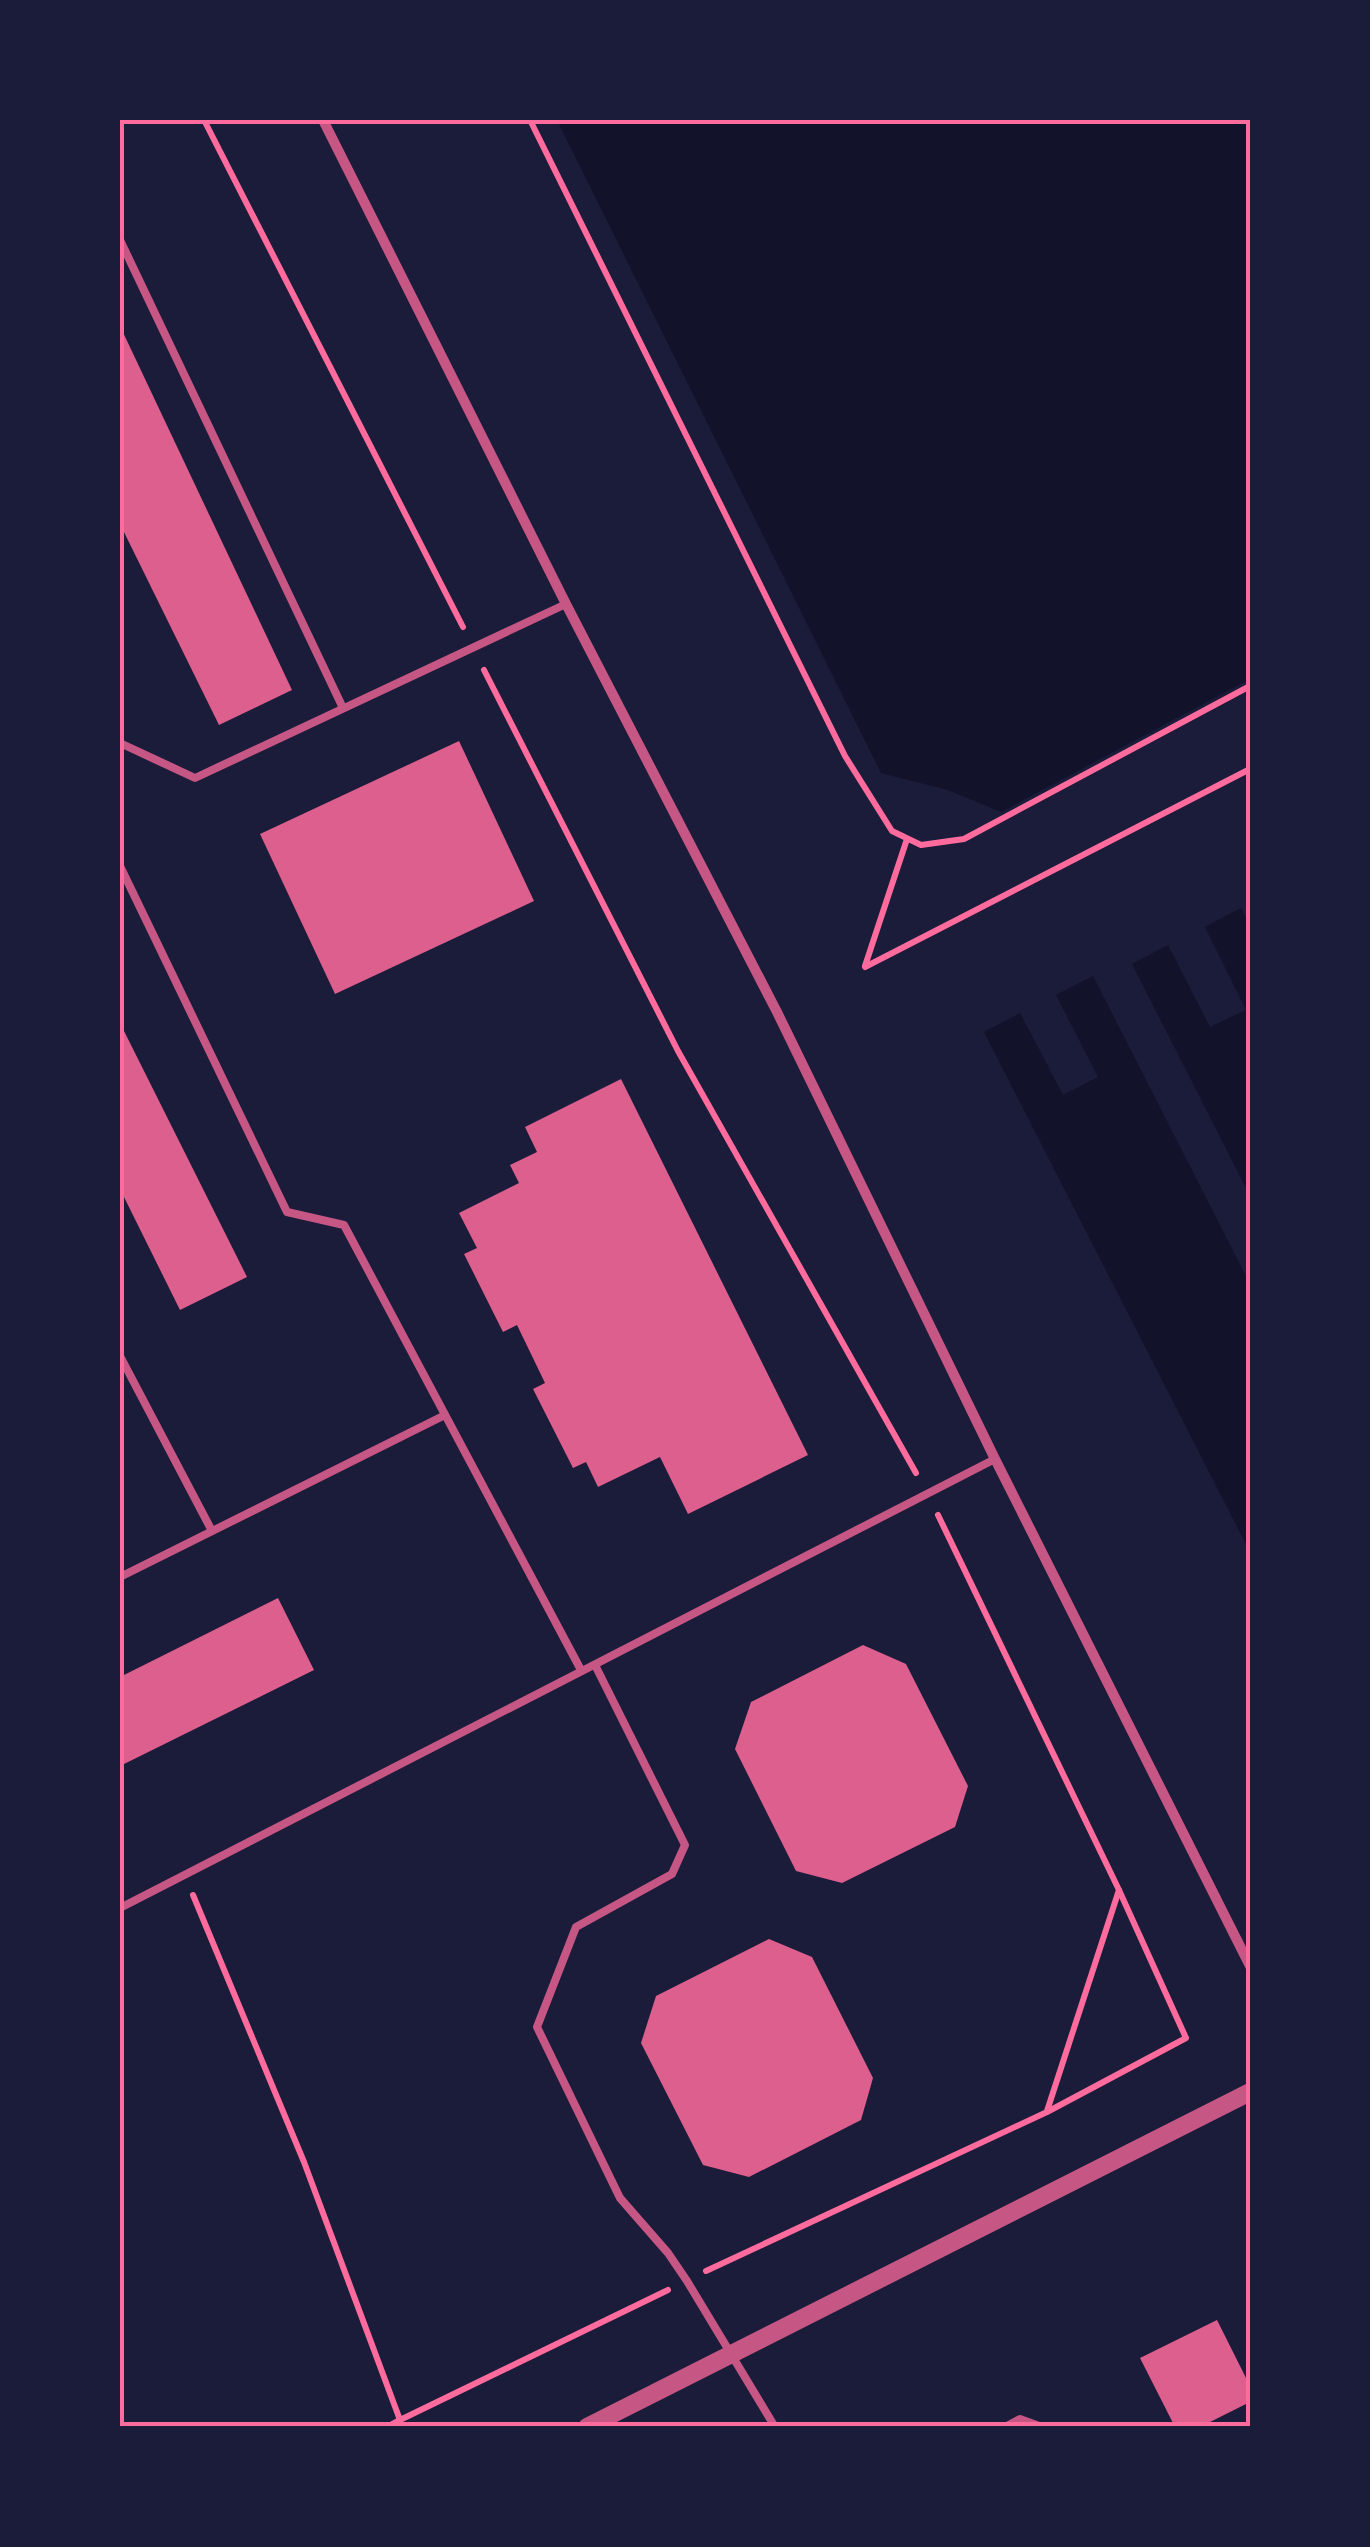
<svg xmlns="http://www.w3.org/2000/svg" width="1370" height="2547" font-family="'PT Sans Narrow',sans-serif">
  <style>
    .water { fill: #12122b }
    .building { fill: #dd5f8e }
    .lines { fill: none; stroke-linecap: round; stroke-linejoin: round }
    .path { stroke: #ff6b9d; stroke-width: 6 }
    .service { stroke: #c65784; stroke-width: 8 }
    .minor { stroke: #c65784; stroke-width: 10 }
    .tertiary { stroke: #c65784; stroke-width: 18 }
    .neatline { fill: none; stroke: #ff6b9d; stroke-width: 4 }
  </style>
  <rect width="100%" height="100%" fill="#1b1b3a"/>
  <g class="water">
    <path d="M557,120H1250V679L1001,812L948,790L881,773Z"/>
    <path d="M1241,908L1250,926V1196L1132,964L1168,945L1210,1027L1246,1010L1205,927Z"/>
    <path d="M1093,976L1250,1284V1552L984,1032L1020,1013L1063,1095L1098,1077L1056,995Z"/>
  </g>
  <g class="building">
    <path d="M120,326L292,690L219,725L120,524Z"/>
    <path d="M459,741L534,901L335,994L260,834Z"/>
    <path d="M120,1023L247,1277L180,1310L120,1189Z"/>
    <path d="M621,1079L808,1455L688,1514L660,1457L598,1487L586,1462L573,1468L533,1389L545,1383L517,1325L503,1332L464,1254L477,1248L459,1213L519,1183L510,1165L537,1152L525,1127Z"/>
    <path d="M278,1598L314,1670L120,1766V1677Z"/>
    <path d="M863,1645L906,1664L968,1786L955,1827L842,1883L796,1871L735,1749L751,1702Z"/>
    <path d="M769,1939L812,1957L873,2078L861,2120L749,2177L703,2165L641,2043L656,1996Z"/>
    <path d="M1217,2320L1250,2386V2402L1200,2427H1175L1140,2358Z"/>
  </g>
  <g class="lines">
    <g class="path">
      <path d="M204,120L463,627"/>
      <path d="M530,120L845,756L892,831L921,845L964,839L1250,686"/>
      <path d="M484,670L678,1051L916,1473"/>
      <path d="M865,966L907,839"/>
      <path d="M865,967L1250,769"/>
      <path d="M193,1895L304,2162L400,2420L668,2290"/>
      <path d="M1047,2111L1119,1890"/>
      <path d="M706,2271L1047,2112L1186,2038L1119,1890L938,1515"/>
      <path d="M387,2427L400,2420"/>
    </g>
    <g class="service">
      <path d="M120,240L343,708"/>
      <path d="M120,743L195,778L566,604"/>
      <path d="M120,866L287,1212L344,1225L581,1670"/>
      <path d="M120,1356L212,1531"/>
      <path d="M120,1577L445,1415"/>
      <path d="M595,1665L685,1845L672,1874L576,1927L537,2027L620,2198L668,2253L687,2281L775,2427"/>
      <path d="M120,1908L995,1459"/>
      <path d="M1005,2427L1020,2419L1042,2427"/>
    </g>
    <path class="minor" d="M323,120L566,604L777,1012L995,1459L1250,1966"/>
    <path class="tertiary" d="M587,2427L1250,2092"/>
  </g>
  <rect width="1370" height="2547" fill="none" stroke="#1b1b3a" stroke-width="245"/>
  <rect x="122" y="122" width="1126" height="2302" class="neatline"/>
</svg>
